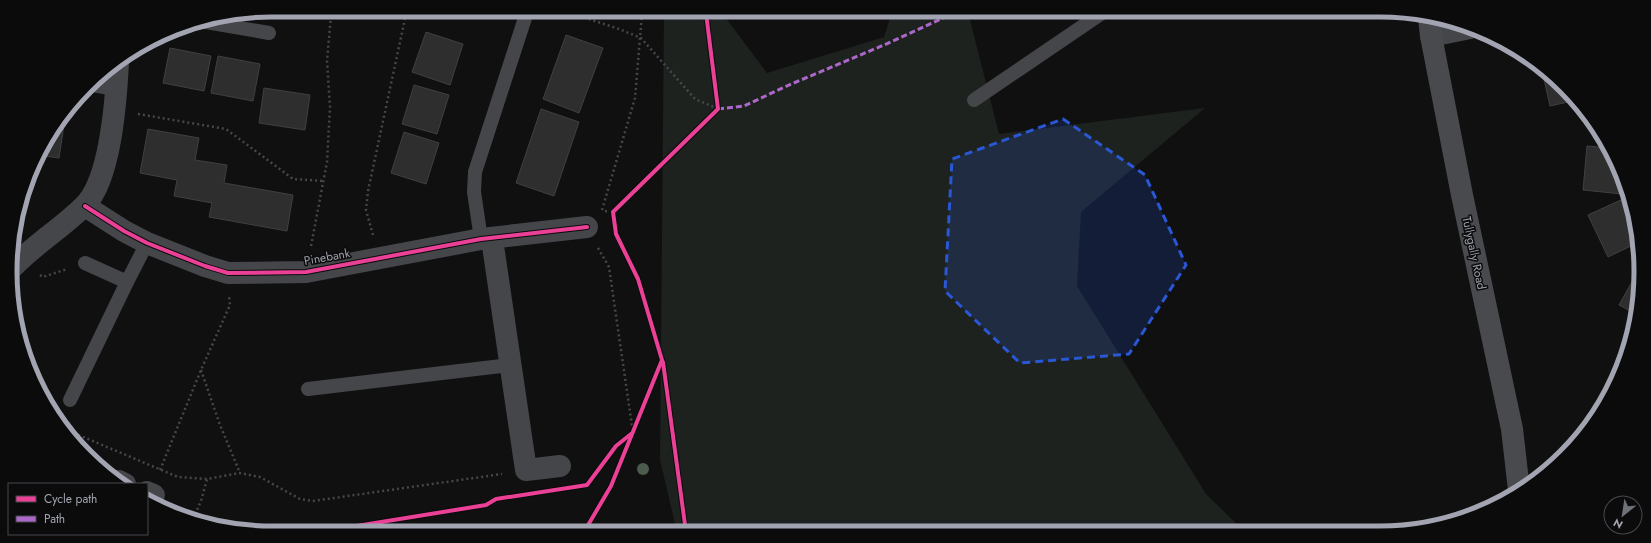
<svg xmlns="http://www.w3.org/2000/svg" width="1651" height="543" font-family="Jost,sans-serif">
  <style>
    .green { fill: #1d221e }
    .building { fill: #2e2e2f; stroke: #404044 }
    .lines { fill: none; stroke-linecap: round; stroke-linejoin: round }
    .path { stroke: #47474b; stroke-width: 2.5; stroke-dasharray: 2 3; stroke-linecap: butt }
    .lane { stroke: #454649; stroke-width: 14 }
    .street { stroke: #454649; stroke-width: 22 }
    .secondary { stroke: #494a4d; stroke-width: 22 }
    .quiet { stroke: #ac68c9; stroke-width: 3; stroke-dasharray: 6 3; stroke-linecap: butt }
    .cycleway-casing { stroke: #0b0b0c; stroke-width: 6 }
    .cycleway { stroke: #ea4096; stroke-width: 4 }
    .tree { fill: #4b5c4e }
    .marked { fill: #2a57d4; fill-opacity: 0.2; stroke: #2a57d4; stroke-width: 3; stroke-dasharray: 8 5; stroke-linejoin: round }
    .labels { text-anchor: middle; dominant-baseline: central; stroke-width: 3; stroke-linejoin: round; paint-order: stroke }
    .street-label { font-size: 12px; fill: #a2a5b1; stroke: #0b0b0c }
    .rim { fill: none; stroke: #a2a5b1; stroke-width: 5 }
  </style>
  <rect width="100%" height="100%" fill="#101011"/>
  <path class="green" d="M892,12H968L999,134L1205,108L1081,212L1077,286L1206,494L1244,531L677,532L660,460L664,13H722L767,73L884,37Z"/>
  <g class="building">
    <path d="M426,32L463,44L450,85L412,72Z"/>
    <path d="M566,35L603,48L579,113L543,99Z"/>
    <path d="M170,48L211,56L204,91L163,83Z"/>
    <path d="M218,56L260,64L253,101L211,93Z"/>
    <path d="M1541,66L1576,99L1577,100L1550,106Z"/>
    <path d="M414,85L449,95L437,134L402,124Z"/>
    <path d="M264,88L310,95L305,130L259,123Z"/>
    <path d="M541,109L579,122L554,196L516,183Z"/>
    <path d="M61,124L64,125L59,158L37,155Z"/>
    <path d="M148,129L199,138L195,160L227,165L224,183L293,195L287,231L209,217L212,203L174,196L177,180L140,173Z"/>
    <path d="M404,132L439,143L426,184L391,173Z"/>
    <path d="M1587,146L1609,148L1623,179L1622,194L1583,190Z"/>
    <path d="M1623,199L1636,226L1639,242L1608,257L1588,215Z"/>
    <path d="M1638,271L1640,272V288L1636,314L1619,305Z"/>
  </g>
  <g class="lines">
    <g class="path">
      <path d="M474,14L505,16"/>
      <path d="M544,17H583L619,29L641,38L695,99L718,109"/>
      <path d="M138,114L226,129L293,179L324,181"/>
      <path d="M602,210L635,98L642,13"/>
      <path d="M605,211L613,212"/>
      <path d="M373,235L366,210L368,191L406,14"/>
      <path d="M311,246L327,162L330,107L327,61L331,15"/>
      <path d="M598,248L609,267L633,433"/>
      <path d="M40,275L43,277L67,269"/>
      <path d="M201,370L220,425L240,473"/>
      <path d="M66,428L70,420"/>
      <path d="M69,431L178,477L207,479L240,473L260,477L300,499L313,501L502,474"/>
      <path d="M160,470L201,370L230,305L229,296"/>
      <path d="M193,519L201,501L207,479"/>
    </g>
    <g class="lane">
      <path d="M200,21L269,33"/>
      <path d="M92,85L116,89"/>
      <path d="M974,100L1105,11"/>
      <path d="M481,239L474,192L475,172L525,18"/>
      <path d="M85,263L127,282L147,243"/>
      <path d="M308,389L510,365"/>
      <path d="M70,400L127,282"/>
    </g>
    <g class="street">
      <path d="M1431,36L1470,28"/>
      <path d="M85,206L124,231L147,243L205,266L228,273L306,272L481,239L587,227"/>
      <path d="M492,239L526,470L560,466"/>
      <path d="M14,266C35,244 62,228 84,206C111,180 116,100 118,63"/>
      <path d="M119,481L125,484"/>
      <path d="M147,492L154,495"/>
    </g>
    <path class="secondary" d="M1429,17L1431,36L1462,195L1512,429L1519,490"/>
    <g class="quiet">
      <path d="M718,109L744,106L789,85L884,45L956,12"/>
      <path d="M154,495V502"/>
    </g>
    <g class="cycleway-casing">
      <g id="cycleway">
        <path d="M85,206L124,231L147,243L205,266L228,273L306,272L481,239L587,227"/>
        <path d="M663,362L686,532"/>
        <path d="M223,527L244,525L338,529L486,505L496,499L587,485L616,446L631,434"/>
        <path d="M584,532L611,486L662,360L638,279L616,234L613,212L718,109L706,13"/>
      </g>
    </g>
    <use href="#cycleway" class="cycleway"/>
  </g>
  <circle class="tree" cx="643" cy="469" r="6"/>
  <path class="marked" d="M1063,119L1145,175L1186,265L1129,354L1020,363L945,291L952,159Z"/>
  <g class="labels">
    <g class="street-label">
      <text transform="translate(1474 253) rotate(78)">Tullygally Road</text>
      <text transform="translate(327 257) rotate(-10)">Pinebank</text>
    </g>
  </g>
  <path d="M0 0H1651V543H0ZM271 17H1380A254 254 0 0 1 1634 271V272A254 254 0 0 1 1380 526H271A254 254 0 0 1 17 272V271A254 254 0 0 1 271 17Z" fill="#0b0b0c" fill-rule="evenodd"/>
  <path class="rim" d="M271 17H1380A254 254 0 0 1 1634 271V272A254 254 0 0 1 1380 526H271A254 254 0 0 1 17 272V271A254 254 0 0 1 271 17Z"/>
  <rect x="8" y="483" width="140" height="52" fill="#0b0b0c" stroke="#47494e"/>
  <rect x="16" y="496" width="20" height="6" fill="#ea4096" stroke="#47494e"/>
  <text x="44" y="503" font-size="12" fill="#a2a5b1">Cycle path</text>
  <rect x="16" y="516" width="20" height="6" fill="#ac68c9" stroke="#47494e"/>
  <text x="44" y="523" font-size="12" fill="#a2a5b1">Path</text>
  <g transform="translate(1623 515) rotate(210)"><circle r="19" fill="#0b0b0c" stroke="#47494e"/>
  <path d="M0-3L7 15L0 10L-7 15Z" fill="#6f7179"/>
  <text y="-6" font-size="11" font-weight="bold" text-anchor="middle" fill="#a2a5b1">N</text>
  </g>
</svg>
